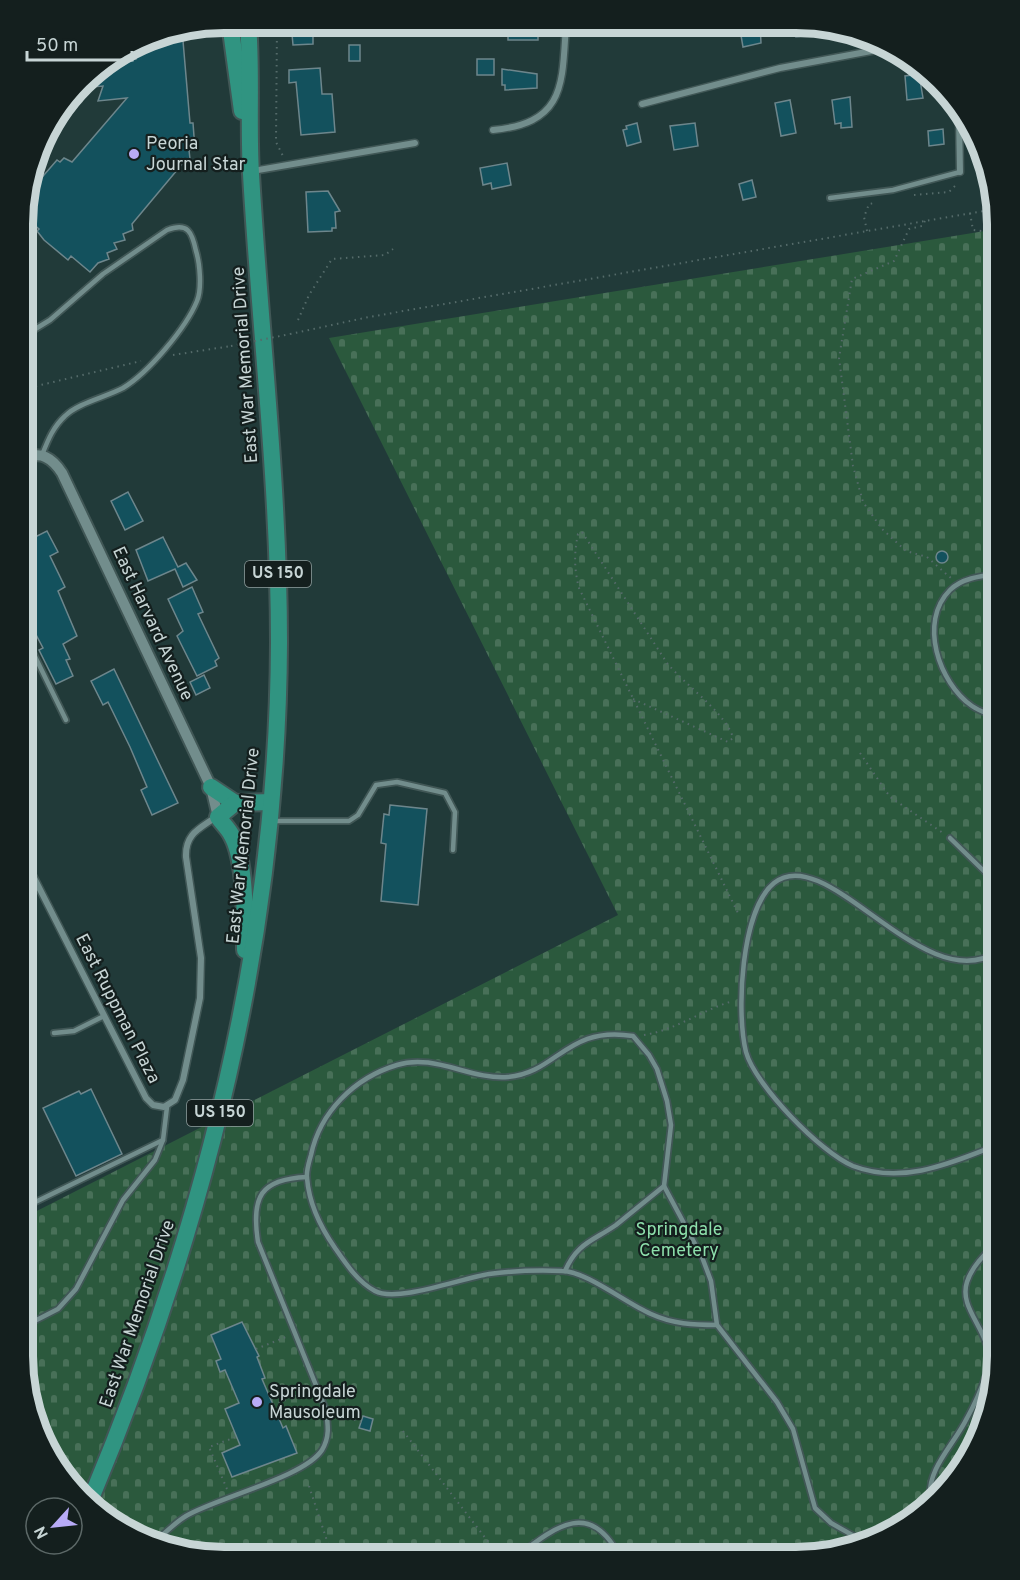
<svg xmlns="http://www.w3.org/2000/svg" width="1020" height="1580" font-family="Overpass,sans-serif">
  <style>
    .cemetery { fill: url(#cemetery-stones) }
    .building { fill: #13515d; stroke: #6d868c; stroke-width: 1.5 }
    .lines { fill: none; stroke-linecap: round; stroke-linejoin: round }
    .service-casing { stroke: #415756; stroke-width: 8 }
    .minor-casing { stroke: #415756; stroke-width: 9 }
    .tertiary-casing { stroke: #415756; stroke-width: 14 }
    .trunk-casing { stroke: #415756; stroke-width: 20 }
    .path { stroke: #556b6a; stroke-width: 2; stroke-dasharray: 1.5 4.5; stroke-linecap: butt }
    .service { stroke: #728d8c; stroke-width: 4.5 }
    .minor { stroke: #728d8c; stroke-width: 6 }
    .tertiary { stroke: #728d8c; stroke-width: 10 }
    .trunk { stroke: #309481; stroke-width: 16 }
    .path-bridge { stroke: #556b6a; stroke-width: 2; stroke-dasharray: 1.5 4.5; stroke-linecap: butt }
    .poi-dot { fill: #b8abf7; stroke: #141f1e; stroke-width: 2 }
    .labels { text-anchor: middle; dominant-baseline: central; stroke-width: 4.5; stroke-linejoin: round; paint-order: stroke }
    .shield { fill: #141f1e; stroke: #919e9e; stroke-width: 1.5 }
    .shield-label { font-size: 16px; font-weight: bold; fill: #c7d5d5 }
    .poi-label { font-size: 18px; fill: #c7d5d5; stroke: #141f1e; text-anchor: start }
    .street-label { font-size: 18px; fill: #c7d5d5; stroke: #141f1e }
    .park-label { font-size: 18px; fill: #8ddfab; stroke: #141f1e }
    .rim { fill: none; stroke: #c7d5d5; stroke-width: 8 }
  </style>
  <defs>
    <pattern id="cemetery-stones" width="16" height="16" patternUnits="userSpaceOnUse" patternTransform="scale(1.5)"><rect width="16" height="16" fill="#2b593d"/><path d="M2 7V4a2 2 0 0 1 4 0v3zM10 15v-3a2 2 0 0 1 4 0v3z" fill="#487058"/></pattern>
  </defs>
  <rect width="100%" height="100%" fill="#213a39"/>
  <path class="cemetery" d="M997,229V1370L987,1421L956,1478L874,1542L797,1557L198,1556L102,1516L38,1434L23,1356V1218L618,915L329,338Z"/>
  <g class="building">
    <path d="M508,23L538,24V40H508Z"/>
    <path d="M739,24H760L761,43L743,47Z"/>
    <path d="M795,24H823L840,31L796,37Z"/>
    <path d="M182,29L190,123H193L195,150H189L190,159L183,160V163L132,224L133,230L123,234L125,240L114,243L117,249L107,253L109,259L98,263L90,272L71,256L68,260L44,240L37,231L39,229L24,216V198L57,160L60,162L64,158L72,162L127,98L98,101L103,86L92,87L91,72L111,61L136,59L135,47L159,33Z"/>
    <path d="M313,29V44L293,45L292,34H296V30Z"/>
    <rect x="349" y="45" width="11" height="16"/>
    <rect x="477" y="59" width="17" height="16"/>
    <path d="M320,68L322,94H332L335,132L301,135L296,82L289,83V70Z"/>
    <path d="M502,69L537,74V88L505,90V85H502Z"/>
    <path d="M919,74L923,98L907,100L905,76Z"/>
    <path d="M850,97L852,127L841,128V123L835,124L832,100Z"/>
    <path d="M790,100L796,133L781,136L775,103Z"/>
    <path d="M637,123L641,142L627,146L623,130L627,129L626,126Z"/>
    <path d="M695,123L698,146L674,150L670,126Z"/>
    <path d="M943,129L944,144L929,146L928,131Z"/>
    <path d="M507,163L511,185L492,189L491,183L483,185L480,168Z"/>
    <path d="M752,180L756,197L743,200L739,184Z"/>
    <path d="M328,191L340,211L335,212L336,228H332V231L308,232L306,192Z"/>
    <path d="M128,492L143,521L125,530L111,501Z"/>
    <path d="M47,531L58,552L50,556L65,587L58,591L77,636L63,644L70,659L66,660L73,676L56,684L39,650L43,648L24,612V559L31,555L25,542Z"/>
    <path d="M163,537L178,567L186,563L197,580L183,587L175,569L148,581L136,550Z"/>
    <circle cx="942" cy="557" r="6"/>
    <path d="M192,587L203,612L198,614L219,658L215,661L217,666L197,676L177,636L183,631L168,599Z"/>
    <path d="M114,669L178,803L152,815L141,790L147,787L130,747L108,702L103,705L91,681Z"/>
    <path d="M204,675L210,688L196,695L190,682Z"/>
    <path d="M390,805L427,809L418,905L381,901L386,844L381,843L384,814L389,815Z"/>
    <path d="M91,1089L122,1154L76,1176L43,1108L79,1091L81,1094Z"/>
    <path d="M242,1322L259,1356L257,1357L265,1378L262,1379L283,1428L286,1426L297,1453L232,1477L222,1453L240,1445L225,1409L239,1403L225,1370L220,1372L216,1361L221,1359L211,1335Z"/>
    <path d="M363,1416L373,1419L370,1431L359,1428Z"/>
  </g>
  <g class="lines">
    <g class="service-casing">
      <g id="service">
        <path d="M79,100L83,83"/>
        <path d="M830,198L893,190L960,172"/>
        <path d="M24,336L50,320L103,274L167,230C188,222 192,232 196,251C200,264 202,289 197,301C186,328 148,373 123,388C106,397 78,403 65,416C53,427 48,440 42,455"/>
        <path d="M24,634L66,720"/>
        <path d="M997,718C989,714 979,711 972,706C939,683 918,622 950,590C962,578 981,576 997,574"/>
        <path d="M272,821H349L358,815L376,785L397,782L445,793L455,812L453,850"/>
        <path d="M950,838L990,877"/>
        <path d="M997,935L990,877L997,849"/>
        <path d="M54,1033L74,1031L104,1016"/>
        <path d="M997,1120C990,1094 985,1071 997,1046"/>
        <path d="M997,1145C951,1163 903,1185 853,1166C821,1153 755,1085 746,1052C736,1012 741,910 774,883C827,840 923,999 997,952"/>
        <path d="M23,1208L163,1140"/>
        <path d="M565,1271C577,1243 593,1241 616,1225C632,1212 648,1199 664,1186"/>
        <path d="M717,1325C693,1325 673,1324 651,1314C627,1304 586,1271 562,1271C539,1270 512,1271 489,1274C462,1278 397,1303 375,1291C358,1282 346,1264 335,1248C321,1228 309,1203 307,1178C306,1171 309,1162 311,1155C320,1112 354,1078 397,1065C434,1053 470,1080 508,1077C557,1073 567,1025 633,1036L649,1055L657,1069L667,1101L671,1125L664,1186L702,1257L711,1281L717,1325L777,1402L793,1429L815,1508L831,1523L861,1540"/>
        <path d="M23,1327L58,1309L76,1289L123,1200L155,1160L163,1140L167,1107"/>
        <path d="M930,1499C927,1468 954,1445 967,1418C975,1404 982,1387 987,1372C998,1335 957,1312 967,1282C972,1266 986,1253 997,1242"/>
        <path d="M158,1539C167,1531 176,1522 186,1516C216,1498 305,1477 322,1450C330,1437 328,1425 326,1410L258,1242C251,1197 260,1179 307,1177"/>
        <path d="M516,1557C555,1527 590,1498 620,1557"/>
        <path d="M766,1557L861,1540H877"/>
      </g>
    </g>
    <g class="minor-casing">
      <g id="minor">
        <path d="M642,104L780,68L882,49"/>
        <path d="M959,117L960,172"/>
        <path d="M493,130C566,123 562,84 566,24"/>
        <path d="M253,171L415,143"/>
        <path d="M23,856L146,1098L153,1105L164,1107L175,1100L183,1080L200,998L201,958L186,857C185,834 199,829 216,817"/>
      </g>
    </g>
    <g class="tertiary-casing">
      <path id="tertiary" d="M24,460C40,449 53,459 62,473L211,787L218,817"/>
    </g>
    <g class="trunk-casing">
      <g id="trunk">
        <path d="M230,23L242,111"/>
        <path d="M211,787L235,803"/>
        <path d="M245,950C245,919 246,862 232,836C229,829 222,823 218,817L235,803L271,802"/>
        <path d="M90,1501C204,1229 278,939 279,642C279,485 260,330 251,174C248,123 252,73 248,23"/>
      </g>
    </g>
    <g class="path">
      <path d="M277,23L276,142L283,156"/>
      <path d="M914,195L949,192L958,183"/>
      <path d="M970,213L973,230L997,233"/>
      <path d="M925,221L922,226L909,229L894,261L852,279L839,358L853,466L863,502L882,529L906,551L927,557L952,579"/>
      <path d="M867,231L864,217L869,204L874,203"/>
      <path d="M298,320L309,295L332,259L385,255L393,249"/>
      <path d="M290,334L369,317L995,209"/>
      <path d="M173,355L231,346"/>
      <path d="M24,389L141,361"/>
      <path d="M24,424L32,443"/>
      <path d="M633,699L728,742L733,738C727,714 685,685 667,663L582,532L578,534C574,553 574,569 579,588L738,913"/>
      <path d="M860,753L890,797L943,833"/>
      <path d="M644,1035C676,1030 702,1010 733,1001"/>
      <path d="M256,1349L286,1337"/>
      <path d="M273,1405L308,1391"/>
      <path d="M337,1414L361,1422"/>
      <path d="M403,1431L500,1557"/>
      <path d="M309,1486L332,1556"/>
      <path d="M227,1489L209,1447L236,1437"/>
    </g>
    <use href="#service" class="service"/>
    <use href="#minor" class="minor"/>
    <use href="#tertiary" class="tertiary"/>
    <use href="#trunk" class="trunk"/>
    <path class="path-bridge" d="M231,346L290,334"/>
  </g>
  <g class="poi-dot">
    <circle cx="134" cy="154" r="6"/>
    <circle cx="257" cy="1402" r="6"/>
  </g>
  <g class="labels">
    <g class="shield">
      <rect x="245" y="561" width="66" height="26" rx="4.5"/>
      <rect x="187" y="1100" width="66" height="26" rx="4.5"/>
    </g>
    <g class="shield-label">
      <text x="278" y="574">US 150</text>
      <text x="220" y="1113">US 150</text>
    </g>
    <g class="poi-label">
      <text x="146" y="144">Peoria<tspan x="146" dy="21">Journal Star</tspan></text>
      <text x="269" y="1392">Springdale<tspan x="269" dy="21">Mausoleum</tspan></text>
    </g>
    <g class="street-label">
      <text transform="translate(246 365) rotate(-94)">East War Memorial Drive</text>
      <text transform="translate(152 624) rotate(65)">East Harvard Avenue</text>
      <text transform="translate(244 846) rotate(-84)">East War Memorial Drive</text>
      <text transform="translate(117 1009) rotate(63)">East Ruppman Plaza</text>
      <text transform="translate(138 1314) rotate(-71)">East War Memorial Drive</text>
    </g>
    <g class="park-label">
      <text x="679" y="1230">Springdale<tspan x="679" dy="21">Cemetery</tspan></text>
    </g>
  </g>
  <path d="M0 0H1020V1580H0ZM224 33H796A191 191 0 0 1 987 224V1356A191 191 0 0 1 796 1547H224A191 191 0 0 1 33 1356V224A191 191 0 0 1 224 33Z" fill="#141f1e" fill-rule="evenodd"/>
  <path class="rim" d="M224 33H796A191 191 0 0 1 987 224V1356A191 191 0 0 1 796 1547H224A191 191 0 0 1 33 1356V224A191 191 0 0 1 224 33Z"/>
  <g transform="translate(54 1526) rotate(243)"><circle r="28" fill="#141f1e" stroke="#5c6867" stroke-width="1.5"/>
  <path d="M0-4.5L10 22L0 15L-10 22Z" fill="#b8abf7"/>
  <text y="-9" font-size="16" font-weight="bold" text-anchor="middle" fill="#c7d5d5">N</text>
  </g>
  <path d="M27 51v9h105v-9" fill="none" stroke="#c7d5d5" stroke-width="3"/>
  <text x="36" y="51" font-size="18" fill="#c7d5d5" stroke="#141f1e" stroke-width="4.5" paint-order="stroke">50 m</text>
</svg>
